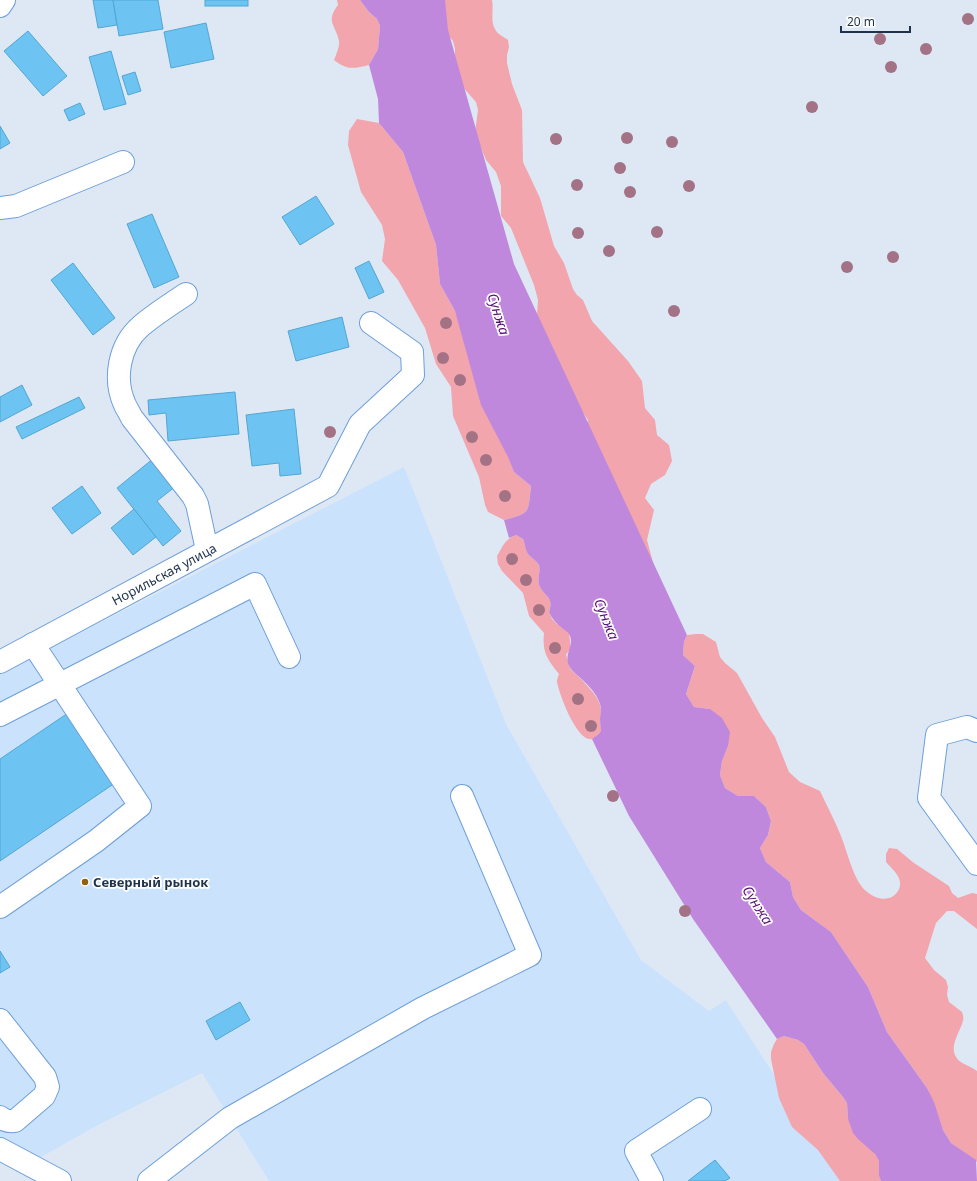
<svg xmlns="http://www.w3.org/2000/svg" width="977" height="1181" font-family="'Noto Sans',sans-serif">
  <style>
    .built { fill: #cbe2fd }
    .green { fill: #f2a5ac }
    .water { fill: #c088dd }
    .building { fill: #6dc4f2; stroke: #53a6d1 }
    .lines { fill: none; stroke-linecap: round; stroke-linejoin: round }
    .minor-casing { stroke: #6d9fda; stroke-width: 24 }
    .major-casing { stroke: #6d9fda; stroke-width: 24 }
    .minor { stroke: #fff; stroke-width: 22 }
    .major { stroke: #fff; stroke-width: 22 }
    .tree { fill: #a37285 }
    .poi-dot { fill: #91610e; stroke: #fff; stroke-width: 1.5 }
    .labels { text-anchor: middle; dominant-baseline: central; stroke-width: 3.5; stroke-linejoin: round; paint-order: stroke }
    .street-label { font-size: 13px; fill: #1e324b; stroke: #fff }
    .poi-label { font-size: 13px; font-weight: bold; fill: #1e324b; stroke: #fff; text-anchor: start }
    .water-label { font-size: 14px; font-style: italic; fill: #590e76; stroke: #fff }
  </style>
  <rect width="100%" height="100%" fill="#dee8f5"/>
  <path class="built" d="M404,467L506,724L641,960L709,1011L726,1000L842,1181H269L202,1073L96,1126L36,1160L0,1142V674Z"/>
  <g class="green">
    <path d="M337,0H360L369,12L377,19L380,26L378,49L369,65C353,69 347,70 334,60C336,55 340,46 339,41C336,25 325,22 338,5Z"/>
    <path d="M440,0H492C494,9 490,21 495,29C497,34 504,37 508,40L509,47L507,55V63L512,84L522,110L523,162L540,198L554,246L564,263L573,289L577,295L583,300L592,321L628,361L642,381L645,408L655,420L657,435L669,445L672,461L665,475L651,484L645,498L654,510L647,540L655,570L584,434L588,420L579,407L537,315L538,300L534,285L511,228L501,216V186L496,172L486,160L475,133L478,110L476,102L461,85L455,64V49L453,41L440,25Z"/>
    <path d="M357,119L379,123L403,152L436,245L440,284L455,311L514,472L531,486C528,513 531,513 504,520L488,512L485,505L479,477L453,416L451,387L436,364L425,328L398,280L382,261L385,239L382,225L361,192L348,145L349,131Z"/>
    <path d="M516,535L523,539C525,543 525,550 528,554C531,558 537,561 539,565C541,573 536,580 540,587C546,598 554,597 549,612L552,619L557,624L569,633L570,641V649L566,655C568,660 569,666 571,670C573,672 576,674 578,676C585,684 597,694 600,705C602,710 600,714 600,720C600,725 603,729 599,734C582,758 559,694 557,682C557,679 558,677 559,674C547,659 542,652 544,633L529,616L523,593L502,571L498,564L497,556C503,546 505,539 516,535Z"/>
    <path d="M696,634H703L716,642L720,657L725,663L737,673L762,718L775,737L789,772L800,782L820,791C827,806 835,821 841,836C847,851 852,874 862,887C869,895 879,901 889,898C893,897 896,894 898,891C905,879 893,870 886,862V854L889,848L897,849L914,863L949,886L952,893L958,898L972,893L977,894V929L954,911H947L936,923L925,958L934,970L946,980L948,987L947,995L949,1002L962,1012C963,1015 964,1018 963,1021C960,1032 949,1046 956,1057C960,1064 971,1066 977,1071V1162L951,1143L943,1130L927,1088L887,1032L868,987L831,932L801,910L793,897L790,882L766,862L760,848L768,835L771,821L766,807L754,796H738L725,788L720,775L722,761L728,746L710,709L694,707L686,694L695,666L683,655L684,642L687,635Z"/>
    <path d="M784,1036L798,1040L804,1044L823,1073L843,1097L847,1103L848,1119L875,1154L879,1161V1176L881,1181H840L818,1150L792,1127L779,1098L771,1059V1052L774,1044L777,1039Z"/>
  </g>
  <path class="water" d="M360,0H445L448,30L514,264L687,635L684,642L683,655L695,666L686,694L694,707L710,709L722,718L730,732L728,746L722,761L720,775L725,788L738,796H754L766,807L771,821L768,835L760,848L766,862L790,882L793,897L801,910L831,932L868,987L887,1032L927,1088L934,1102L943,1130L951,1143L976,1160L977,1181H881L879,1176V1161L875,1154L858,1139L853,1133L848,1119L847,1103L843,1097L823,1073L804,1044L798,1040L784,1036L777,1039L693,919L629,816L592,739C605,731 600,730 600,719C600,714 602,709 600,704C597,693 585,682 577,675C575,673 572,671 571,669C561,655 576,646 569,634C568,632 564,630 562,628C556,623 552,619 549,612C554,597 546,598 540,587C536,580 541,573 539,565C537,561 531,558 528,554C525,550 525,543 523,539L516,535L509,538L504,520C531,513 528,513 531,486L514,472L508,457L481,405L455,311L440,284L436,245L403,152L379,123L378,99L369,65L378,49L380,26L377,19L369,12Z"/>
  <g class="building">
    <path d="M93,0H113L117,25L98,28Z"/>
    <path d="M113,0H158L163,29L119,36Z"/>
    <rect x="205" y="0" width="43" height="6"/>
    <path d="M206,23L214,59L171,68L164,32Z"/>
    <path d="M28,31L67,76L43,96L4,51Z"/>
    <path d="M111,51L126,104L104,110L89,57Z"/>
    <path d="M135,72L141,91L128,95L122,76Z"/>
    <path d="M80,103L85,114L69,121L64,110Z"/>
    <path d="M0,126L10,143L0,149Z"/>
    <path d="M316,196L334,224L300,245L282,217Z"/>
    <path d="M152,214L179,277L154,288L127,224Z"/>
    <path d="M369,261L384,292L369,299L355,268Z"/>
    <path d="M73,263L115,318L93,335L51,280Z"/>
    <path d="M342,317L349,347L296,361L288,331Z"/>
    <path d="M22,385L32,405L0,422V397Z"/>
    <path d="M235,392L239,434L168,441L166,413L149,415L148,400Z"/>
    <path d="M79,397L85,408L22,439L16,427Z"/>
    <path d="M294,409L301,474L280,476L279,463L252,466L246,415Z"/>
    <path d="M154,458L176,486L157,501L181,531L163,546L117,488Z"/>
    <path d="M82,486L101,513L72,534L52,508Z"/>
    <path d="M134,509L156,537L133,555L111,528Z"/>
    <path d="M68,713L115,783L0,861V759Z"/>
    <path d="M0,951L10,967L0,973Z"/>
    <path d="M240,1002L250,1020L216,1040L206,1021Z"/>
    <path d="M715,1160L730,1178L725,1181H688Z"/>
  </g>
  <g class="lines">
    <g class="minor-casing">
      <g id="minor">
        <path d="M0,208L16,206L123,162"/>
        <path d="M186,294C171,304 155,314 141,326C119,345 113,379 125,405C127,409 130,414 132,418L193,496L197,504L207,550"/>
        <path d="M0,662L328,486L360,424L413,375L412,352L371,323"/>
        <path d="M0,715L255,584L289,657"/>
        <path d="M977,731L967,727L937,735L929,798L977,864"/>
        <path d="M0,907L96,841L140,806L33,644"/>
        <path d="M0,1020L45,1077L48,1087L44,1096L15,1121C9,1122 5,1121 0,1117"/>
        <path d="M0,1149L60,1181"/>
        <path d="M149,1181L230,1118L423,1008L530,955L462,796"/>
        <path d="M652,1181L636,1151L700,1109"/>
      </g>
    </g>
    <g class="major-casing">
      <path id="major" d="M0,6L4,0"/>
    </g>
    <use href="#minor" class="minor"/>
    <use href="#major" class="major"/>
  </g>
  <g class="tree">
    <circle cx="968" cy="19" r="6"/>
    <circle cx="880" cy="39" r="6"/>
    <circle cx="926" cy="49" r="6"/>
    <circle cx="891" cy="67" r="6"/>
    <circle cx="812" cy="107" r="6"/>
    <circle cx="627" cy="138" r="6"/>
    <circle cx="556" cy="139" r="6"/>
    <circle cx="672" cy="142" r="6"/>
    <circle cx="620" cy="168" r="6"/>
    <circle cx="577" cy="185" r="6"/>
    <circle cx="689" cy="186" r="6"/>
    <circle cx="630" cy="192" r="6"/>
    <circle cx="657" cy="232" r="6"/>
    <circle cx="578" cy="233" r="6"/>
    <circle cx="609" cy="251" r="6"/>
    <circle cx="893" cy="257" r="6"/>
    <circle cx="847" cy="267" r="6"/>
    <circle cx="674" cy="311" r="6"/>
    <circle cx="446" cy="323" r="6"/>
    <circle cx="443" cy="358" r="6"/>
    <circle cx="460" cy="380" r="6"/>
    <circle cx="330" cy="432" r="6"/>
    <circle cx="472" cy="437" r="6"/>
    <circle cx="486" cy="460" r="6"/>
    <circle cx="505" cy="496" r="6"/>
    <circle cx="512" cy="559" r="6"/>
    <circle cx="526" cy="580" r="6"/>
    <circle cx="539" cy="610" r="6"/>
    <circle cx="555" cy="648" r="6"/>
    <circle cx="578" cy="699" r="6"/>
    <circle cx="591" cy="726" r="6"/>
    <circle cx="613" cy="796" r="6"/>
    <circle cx="685" cy="911" r="6"/>
  </g>
  <circle class="poi-dot" cx="85" cy="882" r="4"/>
  <g class="labels">
    <g class="street-label">
      <text transform="translate(164 574) rotate(-28)">Норильская улица</text>
    </g>
    <g class="poi-label">
      <text x="93" y="882">Северный рынок</text>
    </g>
    <g class="water-label">
      <text transform="translate(499 314) rotate(72)">Сунжа</text>
      <text transform="translate(607 619) rotate(68)">Сунжа</text>
      <text transform="translate(758 905) rotate(57)">Сунжа</text>
    </g>
  </g>
  <path d="M841 26v6h69v-6" fill="none" stroke="#1e324b" stroke-width="2"/>
  <text x="847" y="26" font-size="12" fill="#1e324b" stroke="#ffffff" stroke-width="3" paint-order="stroke">20 m</text>
</svg>
